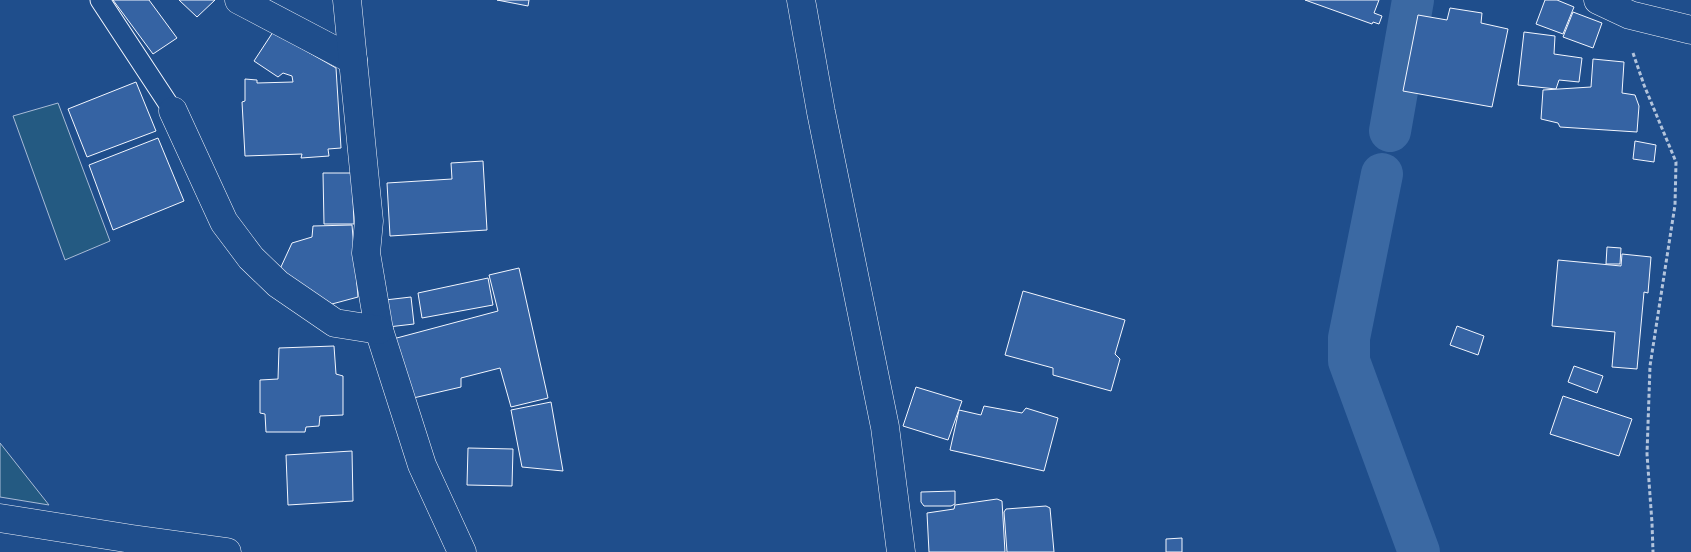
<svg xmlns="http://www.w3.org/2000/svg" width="1691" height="552" font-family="Quicksand,sans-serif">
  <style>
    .green { fill: #245a82; stroke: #a8bbd7 }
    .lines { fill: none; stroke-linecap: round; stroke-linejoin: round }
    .canal { stroke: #3b69a3; stroke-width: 42 }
    .building { fill: #3563a3; stroke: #f2f6ff }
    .service-casing { stroke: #f2f6ff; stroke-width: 21 }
    .minor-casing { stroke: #f2f6ff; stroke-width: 29 }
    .path { stroke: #b3c4dc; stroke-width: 3; stroke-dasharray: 4 2.5; stroke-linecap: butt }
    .service { stroke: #1f4e8c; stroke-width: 19 }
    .minor { stroke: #1f4e8c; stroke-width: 28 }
  </style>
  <rect width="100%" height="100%" fill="#1f4e8c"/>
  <g class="green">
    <path d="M58,103L110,241L65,260L13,116Z"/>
    <path d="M0,443L49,505L0,497Z"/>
  </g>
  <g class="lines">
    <g class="canal">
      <path d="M1390,131L1413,0"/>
      <path d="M1382,174L1349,338V361L1419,552"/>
    </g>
  </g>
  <g class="building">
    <path d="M113,0H149L177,38L153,54Z"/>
    <path d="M179,0H215L197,17Z"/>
    <path d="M497,0H529L528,6Z"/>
    <path d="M1305,0H1379L1374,13L1382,16L1379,24L1373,22L1372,24Z"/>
    <path d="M1545,0H1557L1574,7L1563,34L1536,24Z"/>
    <path d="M1450,8L1482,13L1481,23L1508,29L1492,107L1403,91L1418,15L1447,20Z"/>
    <path d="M1573,12L1602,23L1593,48L1563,37Z"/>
    <path d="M273,32L336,68L341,148L328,149L329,156L301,158L302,154L245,156L242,102L245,101V79L257,80V83L293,82L292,76L283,73L278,77L254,61Z"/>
    <path d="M1524,32L1555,36L1554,54L1582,58L1579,82L1559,80L1556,89L1518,85Z"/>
    <path d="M1593,59L1624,62L1622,93L1635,95L1639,106L1637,132L1560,127L1558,123L1541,119L1543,90L1591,87Z"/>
    <path d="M136,82L156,131L87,157L68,109Z"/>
    <path d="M158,138L184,201L113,230L89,165Z"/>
    <path d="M1635,141L1656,145L1654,162L1633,159Z"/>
    <path d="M483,161L487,230L390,236L387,183L452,179L451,163Z"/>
    <path d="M323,173H352L354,224H324Z"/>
    <path d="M352,225L358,297L332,304L288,278L280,269L292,243L312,237L313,226Z"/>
    <path d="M1607,247L1621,248L1620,264H1606Z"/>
    <path d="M1622,254L1651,257L1648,293L1644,292L1637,369L1612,367L1615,332L1552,326L1558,260L1621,266Z"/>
    <path d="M519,268L548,398L511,407L500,368L461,378V387L409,399L393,339L498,311L489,275Z"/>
    <path d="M488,278L493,305L422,318L418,293Z"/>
    <path d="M1023,291L1125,320L1115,354L1120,359L1111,391L1053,375V368L1005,355Z"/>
    <path d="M411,297L414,324L388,327L385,300Z"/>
    <path d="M1457,326L1484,336L1478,355L1450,345Z"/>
    <path d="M334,346L336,374L343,376V415L320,416L319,426L306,427L305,432H266L265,414L260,413V380L278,379L279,348Z"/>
    <path d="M1574,366L1603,376L1597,393L1568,382Z"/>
    <path d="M916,387L962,401L948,440L903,426Z"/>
    <path d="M1563,396L1632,419L1619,456L1550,434Z"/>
    <path d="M551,402L563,471L522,467L511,410Z"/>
    <path d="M984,406L1022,413L1026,408L1058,418L1044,471L950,450L959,410L981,415Z"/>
    <path d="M468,448L513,449L512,486L467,485Z"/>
    <path d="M352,451L353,501L288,505L286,455Z"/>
    <path d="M955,491V504L951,506H924L921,502V492Z"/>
    <path d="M997,499L1002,501L1005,552H929L927,513L954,509L955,505Z"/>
    <path d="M1046,506L1050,508L1054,552H1007L1004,512L1006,509Z"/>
    <path d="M1182,538V552H1166V539Z"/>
  </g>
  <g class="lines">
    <g class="service-casing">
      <path id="service" d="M100,0L173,111"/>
    </g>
    <g class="minor-casing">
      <g id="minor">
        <path d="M239,0L353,60"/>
        <path d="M347,0L369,221L366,253L379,330L422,465L462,552"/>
        <path d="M801,0L821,112L885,427L901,552"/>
        <path d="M1598,0L1630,15L1691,30"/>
        <path d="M173,111L224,222L251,258L278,284L335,323L379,330"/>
        <path d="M0,518L132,539L227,552"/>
      </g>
    </g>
    <path class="path" d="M1633,53L1644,85L1676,162L1675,205L1650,366L1647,454L1652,523L1653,552"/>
    <use href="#service" class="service"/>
    <use href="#minor" class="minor"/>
  </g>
</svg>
